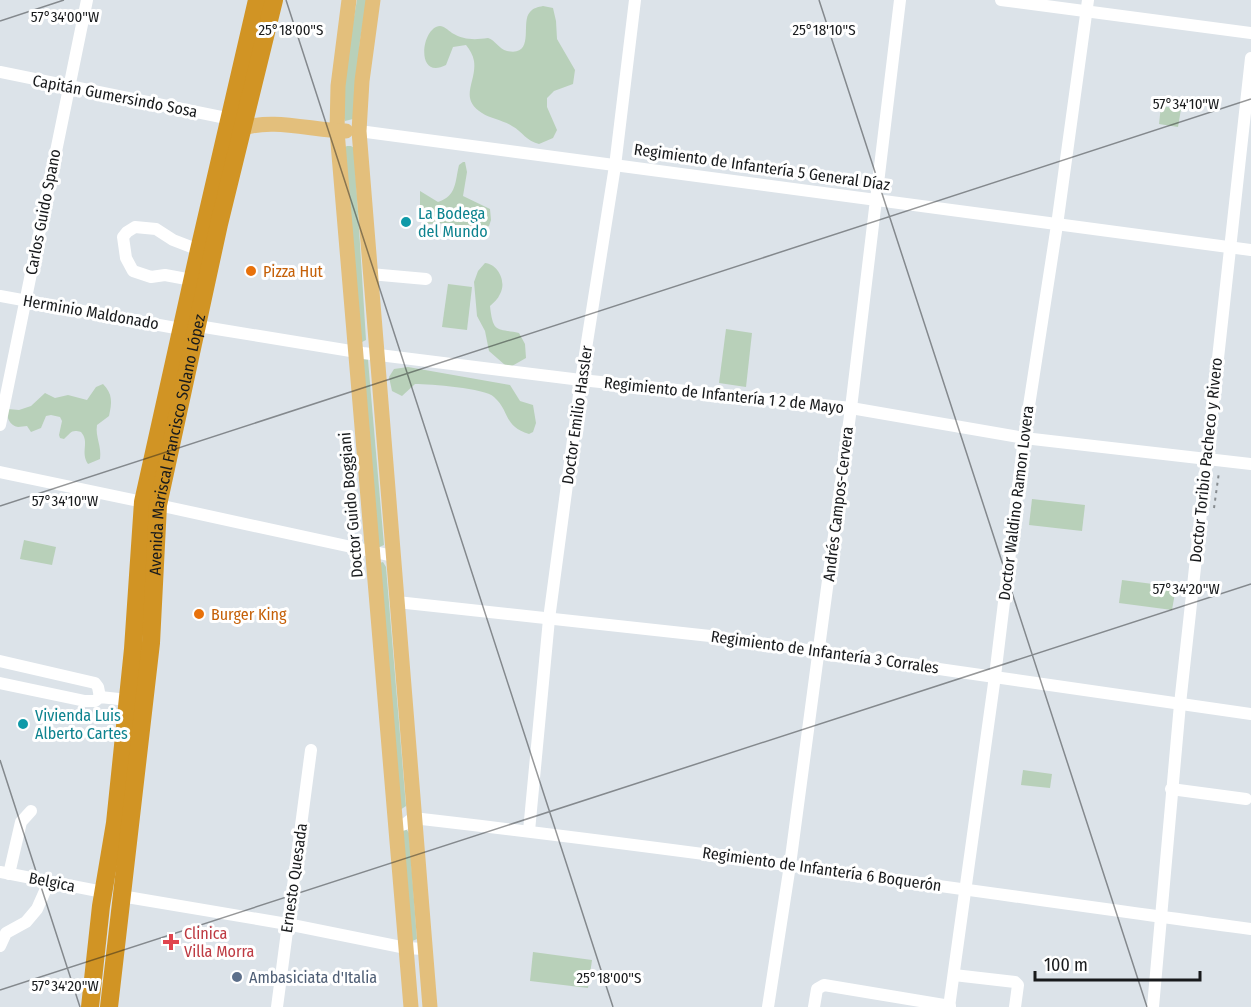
<svg xmlns="http://www.w3.org/2000/svg" width="1251" height="1007" font-family="'Fira Sans Condensed',sans-serif">
  <style>
    .green { fill: #b8d0b9 }
    .lines { fill: none; stroke-linecap: round; stroke-linejoin: round }
    .path { stroke: #878c90; stroke-width: 2; stroke-dasharray: 3 4.5; stroke-linecap: butt }
    .minor { stroke: #fff; stroke-width: 12 }
    .major { stroke: #e3bf7c; stroke-width: 15 }
    .highway { stroke: #d19424; stroke-width: 18 }
    .ticks { fill: none; stroke: #181a1c; stroke-width: 1.5; stroke-opacity: 0.45 }
    .culture-dot { fill: #0f9aa8; stroke: #fff; stroke-width: 2 }
    .food-dot { fill: #e8710a; stroke: #fff; stroke-width: 2 }
    .health-dot { fill: #e0444e; stroke: #fff; stroke-width: 2 }
    .service-dot { fill: #5c6f8a; stroke: #fff; stroke-width: 2 }
    .labels { text-anchor: middle; dominant-baseline: central; stroke-width: 6; stroke-linejoin: round; paint-order: stroke }
    .street-label { font-size: 16px; fill: #181a1c; stroke: #fff }
    .culture-label { font-size: 16px; fill: #0d838f; stroke: #fff; text-anchor: start }
    .food-label { font-size: 16px; fill: #c56008; stroke: #fff; text-anchor: start }
    .health-label { font-size: 16px; fill: #be3a42; stroke: #fff; text-anchor: start }
    .service-label { font-size: 16px; fill: #4e5e75; stroke: #fff; text-anchor: start }
    .ticks-label { font-size: 15px; text-anchor: middle; fill: #181a1c; stroke: #fff; stroke-width: 6; stroke-linejoin: round; paint-order: stroke }
  </style>
  <rect width="100%" height="100%" fill="#dce3e9"/>
  <g class="green">
    <path d="M357,0H367L360,41L353,119L345,121C338,102 353,23 357,0Z"/>
    <path d="M543,6L553,8L556,21L557,39L575,70L573,84L554,91L547,98V107L557,130L553,138L539,144C526,141 523,132 512,126C503,120 491,119 482,113C458,98 477,82 474,61C473,55 470,50 466,45L453,47L446,65C415,81 421,27 440,26C444,26 448,30 452,33C464,40 474,40 488,38C495,40 499,49 507,51C536,57 520,22 530,12C533,8 538,7 543,6Z"/>
    <path d="M1161,106L1181,109L1178,127L1159,124Z"/>
    <path d="M347,146H351L354,148L366,340L360,343L345,147Z"/>
    <path d="M463,162H465L467,172L463,196L490,209L491,220L489,226L480,229L461,240L456,238L452,227L449,223L429,224L420,219V191L438,202C457,196 455,181 459,165Z"/>
    <path d="M485,263C498,264 507,282 500,294C498,299 494,302 490,306C493,334 497,328 519,333L525,344L526,358L512,366L505,365L489,351L485,331L477,316L474,282L478,271Z"/>
    <path d="M448,284L472,287L467,330L442,327Z"/>
    <path d="M726,329L752,333L746,387L719,383Z"/>
    <path d="M359,359H368V360L384,545L377,548Z"/>
    <path d="M408,367L510,385L520,401L533,405L536,423L533,432L529,434C503,426 510,411 494,397C485,388 430,384 415,384L402,396L392,391L389,377L394,369Z"/>
    <path d="M103,384C113,394 112,403 109,416L97,425C95,437 102,446 100,459L88,464C80,452 90,442 81,432C71,429 71,433 64,439L60,438L59,435L62,421L60,417L51,415L46,416L41,428L31,432L27,426C24,426 21,427 18,427C10,426 5,416 8,409L19,410L31,406L45,393L55,398L68,395L87,400L96,387Z"/>
    <path d="M1032,499L1085,505L1082,531L1029,525Z"/>
    <path d="M24,540L56,547L52,565L20,559Z"/>
    <path d="M383,562L386,567L406,806L400,810L379,563Z"/>
    <path d="M1122,580L1176,587L1172,610L1119,603Z"/>
    <path d="M1023,770L1052,774L1050,788L1021,785Z"/>
    <path d="M406,829L409,833L417,939L410,942L400,831Z"/>
    <path d="M533,952L592,960L588,988L530,981Z"/>
  </g>
  <g class="lines">
    <path class="path" d="M1214,508L1219,472"/>
    <g class="minor">
      <path d="M1001,0L1251,33"/>
      <path d="M0,72L231,119"/>
      <path d="M359,131L1251,250"/>
      <path d="M370,274L426,279"/>
      <path d="M192,280L165,275L151,277L133,271L126,258L123,237L127,232L135,227L156,229L173,240L199,250"/>
      <path d="M0,296L181,329"/>
      <path d="M198,326L363,353L581,380L851,408L1024,438L1251,464"/>
      <path d="M0,425L87,0"/>
      <path d="M0,472L143,502"/>
      <path d="M158,505L393,556"/>
      <path d="M397,602L710,636L1251,714"/>
      <path d="M0,661L95,683L98,687L100,697"/>
      <path d="M0,683L85,701H95L100,697L128,700"/>
      <path d="M1171,789L1246,799"/>
      <path d="M395,827L405,824L413,818C693,850 972,891 1251,929"/>
      <path d="M529,831L549,619L581,380L615,166L635,0"/>
      <path d="M0,872L103,892"/>
      <path d="M9,874L21,822L31,811"/>
      <path d="M121,896L287,924L406,948L424,949"/>
      <path d="M0,946L6,933L26,922L37,909L49,882"/>
      <path d="M954,975L1015,982L1018,985L1015,1007"/>
      <path d="M277,1007L311,750"/>
      <path d="M768,1007L790,865L851,408L900,0"/>
      <path d="M814,1007L817,989L824,985L950,1006"/>
      <path d="M949,1007L995,676L1024,438L1057,225L1088,0"/>
      <path d="M1153,1007L1180,704L1251,58"/>
    </g>
    <g class="major">
      <path d="M349,0L338,86L337,131L411,1007"/>
      <path d="M373,0L362,81L359,131L430,1007"/>
      <path d="M242,129C270,117 315,131 346,131"/>
    </g>
    <g class="highway">
      <path d="M90,1007L101,906L115,823L133,649L143,502L199,250L257,0"/>
      <path id="s1" d="M109,1007L151,643L158,505L219,224L274,0"/>
    </g>
  </g>
  <path class="ticks" d="M286,0L613,1007M819,0L1147,1007M0,21L64,0M0,506L1251,99M0,760L80,1007M0,990L1251,584"/>
  <g class="culture-dot">
    <circle cx="406" cy="222" r="6"/>
    <circle cx="23" cy="724" r="6"/>
  </g>
  <g class="food-dot">
    <circle cx="251" cy="271" r="6"/>
    <circle cx="199" cy="614" r="6"/>
  </g>
  <path class="health-dot" d="M168 933h6v6h6v6h-6v6h-6v-6h-6v-6h6z"/>
  <circle class="service-dot" cx="237" cy="977" r="6"/>
  <g class="labels">
    <g class="street-label">
      <text transform="translate(115 96) rotate(11)">Capitán Gumersindo Sosa</text>
      <text transform="translate(762 167) rotate(8)">Regimiento de Infantería 5 General Díaz</text>
      <text transform="translate(43 212) rotate(-79)">Carlos Guido Spano</text>
      <text transform="translate(91 312) rotate(10)">Herminio Maldonado</text>
      <text transform="translate(724 395) rotate(6)">Regimiento de Infantería 1 2 de Mayo</text>
      <text transform="translate(577 415) rotate(-82)">Doctor Emilio Hassler</text>
      <text stroke="none"><textPath href="#s1" startOffset="567">Avenida Mariscal Francisco Solano López</textPath></text>
      <text transform="translate(1206 460) rotate(-84)">Doctor Toribio Pacheco y Rivero</text>
      <text transform="translate(1016 503) rotate(-83)">Doctor Waldino Ramon Lovera</text>
      <text transform="translate(838 504) rotate(-83)">Andrés Campos-Cervera</text>
      <text transform="translate(351 505) rotate(-95)">Doctor Guido Boggiani</text>
      <text transform="translate(825 652) rotate(8)">Regimiento de Infantería 3 Corrales</text>
      <text transform="translate(822 869) rotate(8)">Regimiento de Infantería 6 Boquerón</text>
      <text transform="translate(294 878) rotate(-82)">Ernesto Quesada</text>
      <text transform="translate(52 882) rotate(11)">Belgica</text>
    </g>
    <g class="culture-label">
      <text x="418" y="213">La Bodega<tspan x="418" dy="18">del Mundo</tspan></text>
      <text x="35" y="715">Vivienda Luis<tspan x="35" dy="18">Alberto Cartes</tspan></text>
    </g>
    <g class="food-label">
      <text x="263" y="271">Pizza Hut</text>
      <text x="211" y="614">Burger King</text>
    </g>
    <g class="health-label">
      <text x="184" y="933">Clinica<tspan x="184" dy="18">Villa Morra</tspan></text>
    </g>
    <g class="service-label">
      <text x="249" y="977">Ambasiciata d'Italia</text>
    </g>
  </g>
  <g class="ticks-label">
    <text x="65" y="22">57°34'00"W</text>
    <text x="291" y="35">25°18'00"S</text>
    <text x="824" y="35">25°18'10"S</text>
    <text x="1186" y="109">57°34'10"W</text>
    <text x="65" y="506">57°34'10"W</text>
    <text x="1186" y="594">57°34'20"W</text>
    <text x="609" y="983">25°18'00"S</text>
    <text x="65" y="991">57°34'20"W</text>
  </g>
  <path d="M1035 971v9h165v-9" fill="none" stroke="#181a1c" stroke-width="3"/>
  <text x="1044" y="971" font-size="18" fill="#181a1c" stroke="#ffffff" stroke-width="4.5" paint-order="stroke">100 m</text>
</svg>
